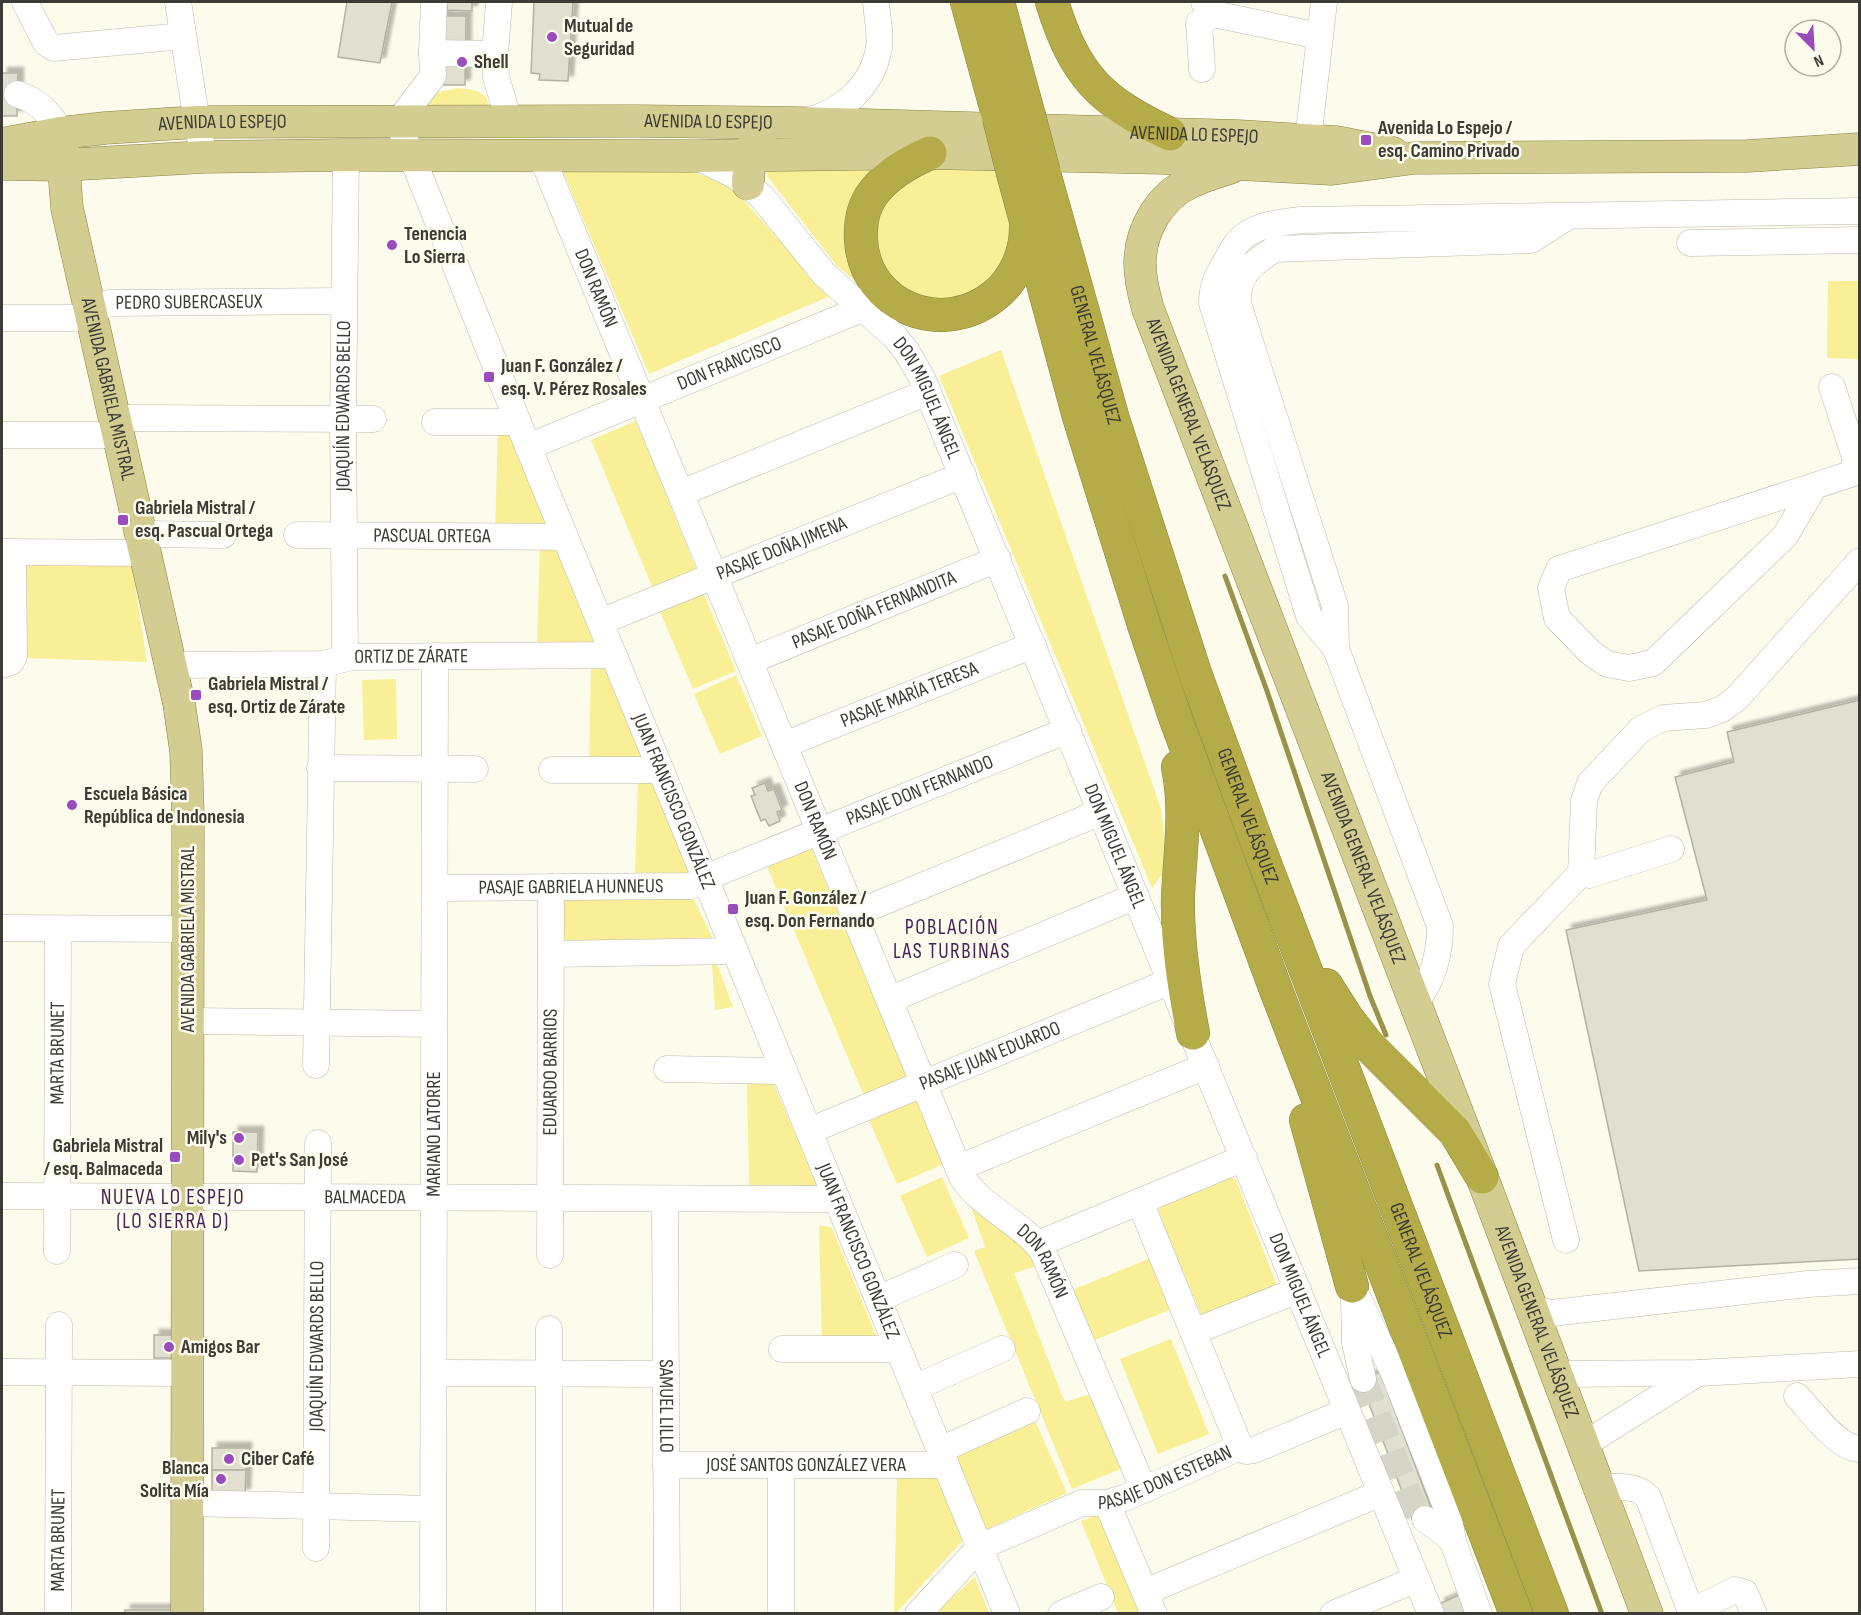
<svg xmlns="http://www.w3.org/2000/svg" width="1861" height="1615" font-family="'Sofia Sans Condensed',sans-serif">
  <style>
    .green { fill: #f8ef96 }
    .lines { fill: none; stroke-linecap: round; stroke-linejoin: round }
    .stream { stroke: #9a924b; stroke-width: 5 }
    .building { fill: #e1e0d0; stroke: #b3b2a3; stroke-width: 1.5; filter: url(#shadow) }
    .minor-tunnel { stroke: #d6d5c7; stroke-width: 26; stroke-dasharray: 26 13; stroke-linecap: butt }
    .minor-casing { stroke: #bbbaab; stroke-width: 27 }
    .major-casing { stroke: #8b8442; stroke-width: 33 }
    .highway-casing { stroke: #8b8442; stroke-width: 34 }
    .minor { stroke: #fff; stroke-width: 26 }
    .major { stroke: #d3cd92; stroke-width: 32 }
    .highway { stroke: #b6ab49; stroke-width: 33 }
    .highway-bridge-casing { stroke: #8b8442; stroke-width: 34; stroke-linecap: butt }
    .highway-bridge { stroke: #b6ab49; stroke-width: 33 }
    .poi-dot { fill: #994cbe; stroke: #fdfbec; stroke-width: 2 }
    .labels { text-anchor: middle; dominant-baseline: central; stroke-width: 5; stroke-linejoin: round; paint-order: stroke }
    .poi-label { font-size: 20px; font-weight: bold; fill: #3c3b35; stroke: #fdfbec; text-anchor: start }
    .street-label { font-size: 20px; fill: #3c3b35; stroke: #fdfbec }
    .neighbourhood-label { font-size: 21px; letter-spacing: 1.5px; fill: #462158; stroke: #fdfbec }
  </style>
  <defs>
    <filter id="shadow"><feDropShadow dx="5.5" dy="-5.5" stdDeviation="1.5" flood-color="#0004"/></filter>
  </defs>
  <rect width="100%" height="100%" fill="#fdfbec"/>
  <g class="green">
    <path d="M458,88C471,89 490,91 488,108L427,110L425,102L439,92Z"/>
    <path d="M891,157L861,186L846,215V249L862,286L837,266L768,177L766,158Z"/>
    <path d="M996,160C1007,193 1022,238 1003,272C999,280 964,300 954,307L909,297L879,264L875,239L878,211L896,188L922,170Z"/>
    <path d="M560,165L681,169L728,183L830,296L649,374Z"/>
    <path d="M1828,281H1859V359L1827,358Z"/>
    <path d="M1001,350L1161,809L1168,867L1152,888L939,376Z"/>
    <path d="M636,421L698,573L654,591L591,440Z"/>
    <path d="M498,429H514L557,531L495,530Z"/>
    <path d="M540,544L556,545L599,647L537,646Z"/>
    <path d="M26,566H132L147,662L26,658Z"/>
    <path d="M702,590L736,671L693,689L659,609Z"/>
    <path d="M591,663L607,664L650,766L589,765Z"/>
    <path d="M736,675L762,736L720,754L694,694Z"/>
    <path d="M396,679L397,739L364,740L362,680Z"/>
    <path d="M638,777H654L697,880L635,878Z"/>
    <path d="M810,845L909,1079L865,1098L766,864Z"/>
    <path d="M559,894L692,896L714,941L560,945Z"/>
    <path d="M712,964H717L733,1007L715,1010Z"/>
    <path d="M747,1081L773,1082L817,1186L749,1185Z"/>
    <path d="M916,1100L944,1164L897,1184L869,1120Z"/>
    <path d="M942,1177L969,1238L927,1257L900,1196Z"/>
    <path d="M1231,1177L1236,1180L1279,1291L1204,1321L1158,1212L1160,1206Z"/>
    <path d="M968,1198L1028,1243L1037,1266L1014,1273L1065,1402L1093,1393L1123,1468L1072,1489L974,1251L985,1247Z"/>
    <path d="M819,1225L832,1228L879,1343L822,1344Z"/>
    <path d="M1151,1258L1172,1309L1092,1341L1072,1290Z"/>
    <path d="M1171,1339L1209,1434L1158,1454L1120,1359Z"/>
    <path d="M1033,1416L1067,1493L983,1531L949,1453Z"/>
    <path d="M897,1474L938,1475L964,1539L896,1613L894,1614Z"/>
    <path d="M1104,1512L1146,1613H1118L1081,1521Z"/>
    <path d="M975,1577L989,1613H943L938,1610Z"/>
  </g>
  <g class="lines">
    <g class="stream">
      <path d="M1225,576L1267,691L1370,996L1386,1035"/>
      <path d="M1437,1165L1602,1614"/>
    </g>
  </g>
  <g class="building">
    <path d="M347,2H392L380,63L338,57Z"/>
    <path d="M443,2H472V11L447,10V6H443Z"/>
    <path d="M534,2H573L568,81L539,80L540,74L531,73Z"/>
    <path d="M440,16H466L465,85H439Z"/>
    <path d="M2,73H18L17,116H2Z"/>
    <path d="M1860,700V1259L1639,1271L1566,930L1707,900L1675,777L1734,762L1727,732Z"/>
    <path d="M765,783L768,791L774,789L782,810L777,812L780,821L769,826L765,819L761,821L751,796L755,795L752,788Z"/>
    <path d="M233,1132H258L257,1172L233,1171Z"/>
    <rect x="154" y="1335" width="22" height="23"/>
    <path d="M1385,1370L1393,1391L1388,1393L1434,1516L1414,1523L1360,1380Z"/>
    <rect x="212" y="1448" width="34" height="22"/>
    <path d="M212,1470H246L245,1494H212Z"/>
    <path d="M1463,1593L1471,1614H1443L1439,1604Z"/>
    <rect x="125" y="1610" width="47" height="4"/>
  </g>
  <g class="lines">
    <path class="minor-tunnel" d="M1363,1379L1409,1495L1415,1508L1425,1519"/>
    <g class="minor-casing">
      <g id="minor">
        <path d="M25,2L46,43L54,48L183,36"/>
        <path d="M178,2L197,122L204,157"/>
        <path d="M1204,2L1214,14L1319,36"/>
        <path d="M432,53L434,2"/>
        <path d="M495,54L499,2"/>
        <path d="M1202,69L1199,23L1214,14"/>
        <path d="M17,94C39,101 50,113 61,133"/>
        <path id="s1" d="M509,121L496,77L495,54L432,53L433,76L398,122L518,422L1007,1614"/>
        <path d="M807,121C843,111 872,87 879,48C881,33 877,17 876,2"/>
        <path d="M1308,140L1324,2"/>
        <path id="s2" d="M541,155L962,1177C983,1209 1022,1222 1043,1252L1144,1490"/>
        <path id="s3" d="M697,157L736,176L762,197L824,274L895,337L907,352L922,378L1431,1614"/>
        <path d="M1690,243L1860,240"/>
        <path id="s4" d="M2,318H75L109,303L344,301"/>
        <path d="M1832,387L1854,454L1857,472H1860"/>
        <path d="M115,418L373,419"/>
        <path d="M435,422H518"/>
        <path d="M2,435H119"/>
        <path id="s5" d="M528,447L864,308"/>
        <path d="M1814,487L1785,536L1653,663L1629,668L1607,664L1590,652L1557,618L1551,588L1559,569L1857,472"/>
        <path d="M681,493L928,392"/>
        <path d="M142,534L223,535"/>
        <path id="s6" d="M297,535L565,537"/>
        <path d="M2,552L146,553"/>
        <path id="s7" d="M600,622L963,475"/>
        <path d="M1336,649L1335,606L1238,304C1236,275 1252,263 1275,249L1531,240L1567,217"/>
        <path id="s8" d="M345,658L343,419L346,155"/>
        <path id="s9" d="M750,661L998,559"/>
        <path d="M2,665L11,662L14,656L13,552"/>
        <path id="s10" d="M170,665L323,664L352,657L614,655"/>
        <path id="s11" d="M784,745L1033,645"/>
        <path d="M320,768L475,769"/>
        <path d="M552,770H661"/>
        <path d="M1581,873L1589,875L1671,849"/>
        <path id="s12" d="M435,888L691,886L717,873L1068,730"/>
        <path d="M854,914L1101,812"/>
        <path d="M2,928L188,929"/>
        <path d="M551,954L735,951"/>
        <path d="M889,1000L1136,896"/>
        <path d="M1415,1002C1433,982 1440,953 1440,926L1336,649L1309,616L1212,303C1212,287 1217,276 1225,263C1229,257 1232,249 1237,243C1252,224 1279,223 1301,220L1860,211"/>
        <path d="M188,1021L434,1024"/>
        <path d="M316,1065L323,664"/>
        <path d="M667,1069L783,1071"/>
        <path id="s13" d="M809,1131L1171,981"/>
        <path d="M958,1168L1206,1066"/>
        <path id="s14" d="M2,1196L837,1199"/>
        <path id="s15" d="M665,1199L667,1614"/>
        <path d="M1140,1202L1240,1447"/>
        <path d="M1566,1240L1502,984L1511,946L1581,873L1584,801L1590,783L1641,729L1663,718L1706,715L1722,709L1736,699L1860,561"/>
        <path d="M1038,1244L1244,1158"/>
        <path id="s16" d="M57,1251L58,929"/>
        <path id="s17" d="M550,1255L551,887"/>
        <path d="M1352,1286L1393,1371L1448,1511L1453,1542"/>
        <path d="M1354,1298L1355,1343L1363,1379"/>
        <path d="M878,1299L955,1265"/>
        <path d="M1531,1309L1552,1313L1808,1284L1860,1281"/>
        <path d="M1193,1332L1298,1290"/>
        <path d="M782,1349H898"/>
        <path d="M2,1372L188,1373"/>
        <path d="M434,1373L666,1374"/>
        <path d="M1556,1374L1699,1373L1860,1364"/>
        <path d="M914,1388L1002,1349"/>
        <path d="M1797,1396C1811,1411 1838,1449 1860,1449"/>
        <path d="M1583,1445L1698,1373"/>
        <path d="M940,1450L1027,1411"/>
        <path id="s18" d="M666,1465H946"/>
        <path d="M781,1465V1614"/>
        <path d="M1599,1487C1617,1487 1635,1484 1648,1497L1691,1612L1735,1590L1745,1593L1754,1614"/>
        <path d="M188,1503L433,1509"/>
        <path d="M1107,1503L1154,1614"/>
        <path d="M1425,1519L1445,1534L1453,1542L1479,1614"/>
        <path id="s19" d="M316,1548L318,1143"/>
        <path d="M1145,1592L1381,1493"/>
        <path id="s20" d="M58,1614L59,1325"/>
        <path id="s21" d="M433,1614L435,656"/>
        <path d="M549,1614V1329"/>
        <path id="s22" d="M918,1614L980,1547L1082,1503H1107L1127,1497L1240,1447L1246,1451L1254,1450L1347,1411"/>
        <path d="M1061,1614L1101,1597"/>
        <path d="M1333,1614L1417,1579"/>
      </g>
    </g>
    <g class="major-casing">
      <g id="major">
        <path id="s23" d="M61,133L67,208L179,703L186,751L188,817L187,1614"/>
        <path id="s24" d="M2,144L61,133L105,128L197,122L636,121L799,123L1238,136L1336,142L1393,153"/>
        <path d="M2,164L63,165L204,157L346,155L694,156L930,153L1163,158L1239,164L1332,169L1414,158L1747,156L1860,149"/>
        <path id="s25" d="M1230,168C1217,172 1203,176 1191,182C1159,196 1140,231 1140,264C1140,280 1144,295 1148,309L1482,1177L1647,1614"/>
        <path d="M748,184L750,150L760,140"/>
      </g>
    </g>
    <g class="highway-casing">
      <g id="highway">
        <path d="M967,2L999,118"/>
        <path d="M998,2L1029,116"/>
        <path d="M1052,2C1075,76 1100,101 1170,134"/>
        <path d="M930,153C909,162 888,174 874,192C863,206 860,223 861,240C865,308 943,337 994,296C1015,280 1026,253 1026,227"/>
        <path d="M1013,173L1079,417L1144,625L1175,717L1276,990L1516,1614"/>
        <path id="s26" d="M1044,173L1113,419L1195,673L1256,840L1552,1614"/>
        <path d="M1178,767C1187,811 1180,852 1178,896C1177,942 1184,987 1193,1033"/>
        <path d="M1326,985L1347,1018L1368,1045L1455,1132L1482,1177"/>
        <path d="M1306,1120L1352,1286"/>
      </g>
    </g>
    <use href="#minor" class="minor"/>
    <use href="#major" class="major"/>
    <use href="#highway" class="highway"/>
    <g class="highway-bridge-casing">
      <g id="highway-bridge">
        <path d="M1029,116L1044,173"/>
        <path d="M999,118L1013,173"/>
      </g>
    </g>
    <use href="#highway-bridge" class="highway-bridge"/>
  </g>
  <g class="poi-dot">
    <circle cx="552" cy="37" r="6"/>
    <circle cx="462" cy="62" r="6"/>
    <rect x="1360" y="134" width="12" height="12" rx="3"/>
    <circle cx="392" cy="245" r="6"/>
    <rect x="483" y="371" width="12" height="12" rx="3"/>
    <rect x="117" y="514" width="12" height="12" rx="3"/>
    <rect x="190" y="689" width="12" height="12" rx="3"/>
    <circle cx="72" cy="805" r="6"/>
    <rect x="727" y="903" width="12" height="12" rx="3"/>
    <circle cx="239" cy="1138" r="6"/>
    <rect x="169" y="1151" width="12" height="12" rx="3"/>
    <circle cx="239" cy="1160" r="6"/>
    <circle cx="169" cy="1347" r="6"/>
    <circle cx="229" cy="1459" r="6"/>
    <circle cx="221" cy="1479" r="6"/>
  </g>
  <g class="labels">
    <g class="poi-label">
      <text x="564" y="26">Mutual de<tspan x="564" dy="23">Seguridad</tspan></text>
      <text x="474" y="62">Shell</text>
      <text x="1378" y="128">Avenida Lo Espejo /<tspan x="1378" dy="23">esq. Camino Privado</tspan></text>
      <text x="404" y="234">Tenencia<tspan x="404" dy="23">Lo Sierra</tspan></text>
      <text x="501" y="366">Juan F. González /<tspan x="501" dy="23">esq. V. Pérez Rosales</tspan></text>
      <text x="135" y="508">Gabriela Mistral /<tspan x="135" dy="23">esq. Pascual Ortega</tspan></text>
      <text x="208" y="684">Gabriela Mistral /<tspan x="208" dy="23">esq. Ortiz de Zárate</tspan></text>
      <text x="84" y="794">Escuela Básica<tspan x="84" dy="23">República de Indonesia</tspan></text>
      <text x="745" y="898">Juan F. González /<tspan x="745" dy="23">esq. Don Fernando</tspan></text>
      <text x="227" y="1138" text-anchor="end">Mily's</text>
      <text x="163" y="1146" text-anchor="end">Gabriela Mistral<tspan x="163" dy="23">/ esq. Balmaceda</tspan></text>
      <text x="251" y="1160">Pet's San José</text>
      <text x="181" y="1347">Amigos Bar</text>
      <text x="241" y="1459">Ciber Café</text>
      <text x="209" y="1468" text-anchor="end">Blanca<tspan x="209" dy="23">Solita Mía</tspan></text>
    </g>
    <g class="street-label">
      <text stroke="none"><textPath href="#s24" startOffset="708">AVENIDA LO ESPEJO</textPath></text>
      <text stroke="none"><textPath href="#s24" startOffset="222">AVENIDA LO ESPEJO</textPath></text>
      <text stroke="none"><textPath href="#s24" startOffset="1194">AVENIDA LO ESPEJO</textPath></text>
      <text stroke="none"><textPath href="#s2" startOffset="144">DON RAMÓN</textPath></text>
      <text stroke="none"><textPath href="#s4" startOffset="190">PEDRO SUBERCASEUX</textPath></text>
      <text stroke="none"><textPath href="#s26" startOffset="189">GENERAL VELÁSQUEZ</textPath></text>
      <text stroke="none"><textPath href="#s5" startOffset="218">DON FRANCISCO</textPath></text>
      <text stroke="none"><textPath href="#s23" startOffset="261">AVENIDA GABRIELA MISTRAL</textPath></text>
      <text stroke="none"><textPath href="#s3" startOffset="340">DON MIGUEL ÁNGEL</textPath></text>
      <text stroke="none"><textPath href="#s8" startOffset="252">JOAQUÍN EDWARDS BELLO</textPath></text>
      <text stroke="none"><textPath href="#s25" startOffset="302">AVENIDA GENERAL VELÁSQUEZ</textPath></text>
      <text stroke="none"><textPath href="#s6" startOffset="135">PASCUAL ORTEGA</textPath></text>
      <text stroke="none"><textPath href="#s7" startOffset="196">PASAJE DOÑA JIMENA</textPath></text>
      <text stroke="none"><textPath href="#s9" startOffset="134">PASAJE DOÑA FERNANDITA</textPath></text>
      <text stroke="none"><textPath href="#s10" startOffset="242">ORTIZ DE ZÁRATE</textPath></text>
      <text stroke="none"><textPath href="#s11" startOffset="135">PASAJE MARÍA TERESA</textPath></text>
      <text stroke="none"><textPath href="#s12" startOffset="504">PASAJE DON FERNANDO</textPath></text>
      <text stroke="none"><textPath href="#s1" startOffset="946">JUAN FRANCISCO GONZÁLEZ</textPath></text>
      <text stroke="none"><textPath href="#s26" startOffset="675">GENERAL VELÁSQUEZ</textPath></text>
      <text stroke="none"><textPath href="#s2" startOffset="720">DON RAMÓN</textPath></text>
      <text stroke="none"><textPath href="#s3" startOffset="826">DON MIGUEL ÁNGEL</textPath></text>
      <text stroke="none"><textPath href="#s25" startOffset="788">AVENIDA GENERAL VELÁSQUEZ</textPath></text>
      <text stroke="none"><textPath href="#s12" startOffset="136">PASAJE GABRIELA HUNNEUS</textPath></text>
      <text transform="translate(188 939) rotate(-90)">AVENIDA GABRIELA MISTRAL</text>
      <text stroke="none"><textPath href="#s16" startOffset="198">MARTA BRUNET</textPath></text>
      <text stroke="none"><textPath href="#s13" startOffset="196">PASAJE JUAN EDUARDO</textPath></text>
      <text stroke="none"><textPath href="#s17" startOffset="183">EDUARDO BARRIOS</textPath></text>
      <text stroke="none"><textPath href="#s21" startOffset="480">MARIANO LATORRE</textPath></text>
      <text stroke="none"><textPath href="#s14" startOffset="363">BALMACEDA</textPath></text>
      <text stroke="none"><textPath href="#s1" startOffset="1432">JUAN FRANCISCO GONZÁLEZ</textPath></text>
      <text stroke="none"><textPath href="#s2" startOffset="1224">DON RAMÓN</textPath></text>
      <text stroke="none"><textPath href="#s26" startOffset="1161">GENERAL VELÁSQUEZ</textPath></text>
      <text stroke="none"><textPath href="#s3" startOffset="1312">DON MIGUEL ÁNGEL</textPath></text>
      <text stroke="none"><textPath href="#s25" startOffset="1274">AVENIDA GENERAL VELÁSQUEZ</textPath></text>
      <text stroke="none"><textPath href="#s19" startOffset="202">JOAQUÍN EDWARDS BELLO</textPath></text>
      <text stroke="none"><textPath href="#s15" startOffset="207">SAMUEL LILLO</textPath></text>
      <text stroke="none"><textPath href="#s18" startOffset="140">JOSÉ SANTOS GONZÁLEZ VERA</textPath></text>
      <text stroke="none"><textPath href="#s22" startOffset="290">PASAJE DON ESTEBAN</textPath></text>
      <text stroke="none"><textPath href="#s20" startOffset="74">MARTA BRUNET</textPath></text>
    </g>
    <g class="neighbourhood-label">
      <text x="952" y="927">POBLACIÓN<tspan x="952" dy="24">LAS TURBINAS</tspan></text>
      <text x="173" y="1197">NUEVA LO ESPEJO<tspan x="173" dy="24">(LO SIERRA D)</tspan></text>
    </g>
  </g>
  <rect width="1861" height="1615" fill="none" stroke="#3c3b35" stroke-width="6"/>
  <g transform="translate(1813 48) rotate(156)"><circle r="28" fill="#fdfbec" stroke="#b0aea3" stroke-width="1.5"/>
  <path d="M0-4.5L10 22L0 15L-10 22Z" fill="#994cbe"/>
  <text y="-9" font-size="16" font-weight="bold" text-anchor="middle" fill="#3c3b35">N</text>
  </g>
</svg>
